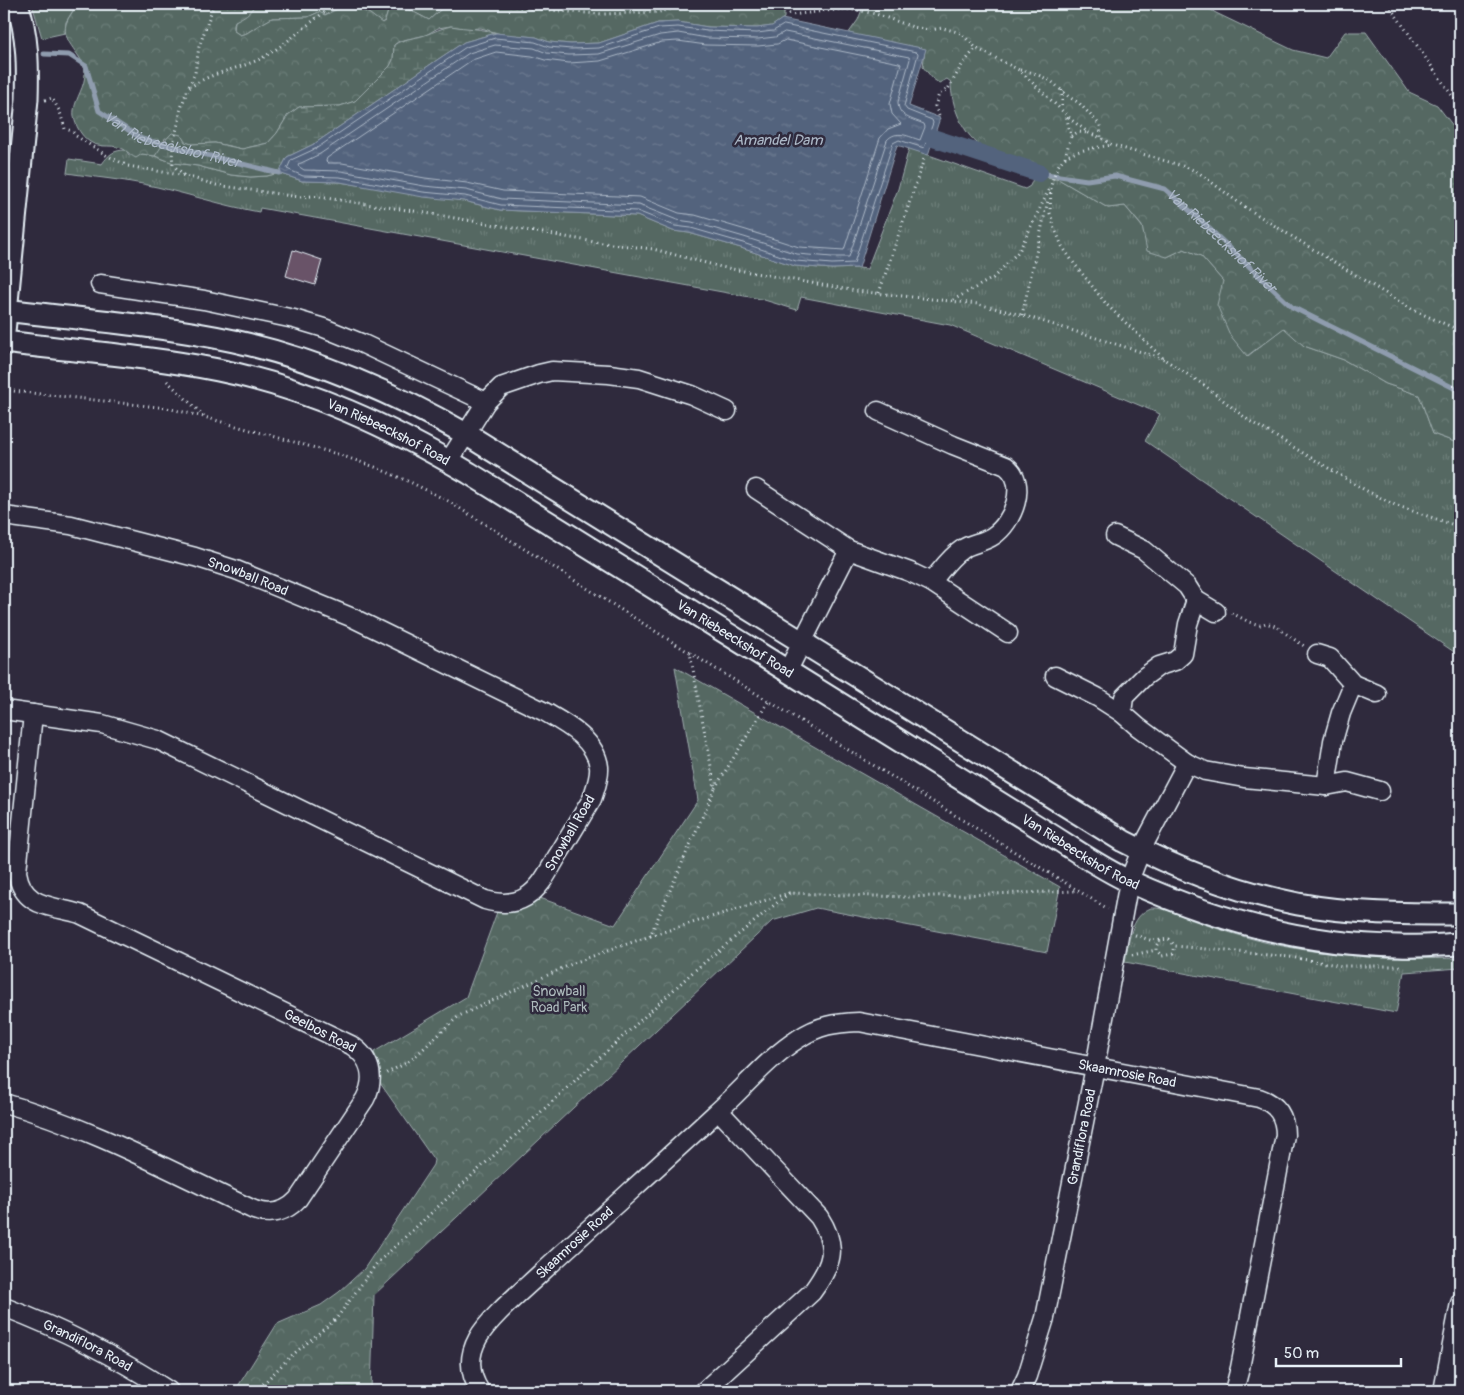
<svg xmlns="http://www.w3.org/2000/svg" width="1464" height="1395" font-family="Pangolin,sans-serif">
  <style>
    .grass { fill: url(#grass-tufts); stroke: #9eacad }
    .forest { fill: url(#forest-crowns); stroke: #9eacad }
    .wetland { fill: url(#wetland-marsh); stroke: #9eacad }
    .water { fill: url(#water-ripples); stroke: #8f9cae }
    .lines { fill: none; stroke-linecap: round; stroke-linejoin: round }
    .shore { stroke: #acb8c7; stroke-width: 1 }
    .stream { stroke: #8f9cae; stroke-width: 5 }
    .canal { stroke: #53637d; stroke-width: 18 }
    .building { fill: #695368; stroke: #e8f1f8 }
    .minor-casing { stroke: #e8f1f8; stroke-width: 21 }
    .tertiary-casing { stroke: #e8f1f8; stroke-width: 25 }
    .path { stroke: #e8f1f8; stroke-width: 3; stroke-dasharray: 1 4; stroke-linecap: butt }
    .minor { stroke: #2f2a3d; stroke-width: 18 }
    .tertiary { stroke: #2f2a3d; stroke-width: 21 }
    .labels { text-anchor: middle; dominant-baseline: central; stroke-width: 5; stroke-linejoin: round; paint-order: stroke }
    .street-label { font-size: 14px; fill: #e8f1f8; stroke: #2f2a3d }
    .park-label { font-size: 14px; fill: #adbabc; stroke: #2f2a3d }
    .water-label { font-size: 15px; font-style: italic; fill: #acb8c7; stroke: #2f2a3d }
  </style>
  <defs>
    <pattern id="grass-tufts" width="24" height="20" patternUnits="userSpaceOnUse" patternTransform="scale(1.25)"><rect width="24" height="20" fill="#546862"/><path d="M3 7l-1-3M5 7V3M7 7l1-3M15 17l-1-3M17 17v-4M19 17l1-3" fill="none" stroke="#6d7e79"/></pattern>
    <pattern id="forest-crowns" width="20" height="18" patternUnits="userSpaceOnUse" patternTransform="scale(1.25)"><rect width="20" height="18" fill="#546862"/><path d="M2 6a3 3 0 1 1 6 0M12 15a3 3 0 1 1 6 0" fill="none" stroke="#6d7e79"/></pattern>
    <pattern id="wetland-marsh" width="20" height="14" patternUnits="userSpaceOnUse" patternTransform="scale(1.25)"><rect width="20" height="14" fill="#546862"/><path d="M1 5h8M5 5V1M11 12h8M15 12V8" fill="none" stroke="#6d7e79"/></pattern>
    <pattern id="water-ripples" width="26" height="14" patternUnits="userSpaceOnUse" patternTransform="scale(1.25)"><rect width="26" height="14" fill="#53637d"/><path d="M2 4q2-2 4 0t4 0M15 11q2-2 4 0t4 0" fill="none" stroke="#6c7a90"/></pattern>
  </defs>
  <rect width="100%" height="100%" fill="#2f2a3d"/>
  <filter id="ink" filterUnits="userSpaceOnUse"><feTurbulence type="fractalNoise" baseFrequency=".02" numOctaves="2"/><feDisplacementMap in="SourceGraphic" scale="10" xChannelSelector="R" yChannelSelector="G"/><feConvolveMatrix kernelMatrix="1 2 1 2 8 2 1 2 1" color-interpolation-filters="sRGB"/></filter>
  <g filter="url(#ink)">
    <g class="grass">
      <path d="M32,4H77L66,22L65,33L42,38Z"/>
      <path d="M254,4H447L429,20L406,8H389L385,21L381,23L370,14L335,10L325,15L319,12L308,17L272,18L256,27L247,33L240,35L234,31L235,21L254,7Z"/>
      <path d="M909,148L1025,189L1030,186L1035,174L1060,180L1108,208L1125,206L1167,257L1184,249L1201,256L1223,281L1248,356L1284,327L1304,346L1344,360L1386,384L1419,395L1433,434L1460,444V656L1145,441L1160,414L950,325L801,297L797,310L761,299L260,208L259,212C220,205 183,192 143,184C118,179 92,177 67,173L69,159L102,164C109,154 114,150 126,150L129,155L142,154L155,156L174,163L198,166L231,175L251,177L267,176L279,173L302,181L339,182L464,201L500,210L637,216L673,231L689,233L741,248L795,266L832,269L859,268L867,269L898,189Z"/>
      <path d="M1151,908C1167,907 1183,917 1198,922C1220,930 1241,936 1264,942C1329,957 1394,960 1460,958V968L1404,972L1396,1013L1125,962C1129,943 1130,916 1151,908Z"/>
    </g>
    <g class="forest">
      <path d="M77,4H254C252,13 243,17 235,21L234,24V31L240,35L247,33L256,27L272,18L308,17L319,12L325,15L335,10L350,5L370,14L382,23L385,21L389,8C403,4 417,14 429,20L447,4H794L787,6L784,13V18L772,26L757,28L708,27L678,22L658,23L599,43L571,44L549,42L536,37L501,34L481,28L465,29L451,26L438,28L426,35L399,41L394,45L393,60L390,66L355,101L340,106L299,107L288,115L277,133L268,143L242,149L215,143L192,144L165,138L162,148L155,156L142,154L136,158C129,155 126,148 117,147C111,145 104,147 98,145C84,143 72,123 74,110C76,97 85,87 85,73C84,54 61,43 66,24C68,17 74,11 77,4Z"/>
      <path d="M864,4H1201L1216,13L1293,50L1326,58L1345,32H1366L1409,92L1437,105L1460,135V444L1433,434L1419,395L1386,384L1344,360L1304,346L1284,328L1247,356L1230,335L1217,305L1223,281L1201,256L1184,249L1167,257L1147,251L1142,226L1125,206L1108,208L1060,180L1028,172L1027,167L1022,163C1010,158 996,155 985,149C963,136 951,106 951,82L947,79L939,83L933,79L923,67L925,49L848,34L858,20Z"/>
      <path d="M4,29C16,73 8,121 4,167Z"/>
      <path d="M675,667L1060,887L1047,952L816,908L772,921L374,1295L371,1391H235L277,1324L321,1305L339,1292L364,1269L433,1165L434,1160L380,1083V1069L374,1052L466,997L497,912L520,910L540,898L615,925L698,800Z"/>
    </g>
    <path class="wetland" d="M451,26C467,29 481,28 496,33L464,42L437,60L314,144L287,157L279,173L267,176L250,177L231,175L198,166L174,163L155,156C161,148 165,139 172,133L181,135L185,142L192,144L215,143L242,149L268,143L277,133L288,115L299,107L340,106L355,101L390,66L393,60L394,45C403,38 414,39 425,35C434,32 441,28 451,26Z"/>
    <path class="water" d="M782,19L926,49L909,106L940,118L928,155L897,145L859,268L832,269L795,266L741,248L689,233L673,231L637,216L500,210L464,201L423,197L340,182L302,181L279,173L287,157L314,144L437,60L464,42L496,33L536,37L549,42L571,44L599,43L658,23L678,22L708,27L757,28L772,26Z"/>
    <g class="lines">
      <g class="shore">
        <path d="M784,25L916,52L918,54L904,106L907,110L932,120L933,123L924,148L899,140L893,143L854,263L832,264L796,261L743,243L691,228L675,226L637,211L501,205L465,196L423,192L340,177L303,176L287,169L291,160L317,148L466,47L495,38L535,42L549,47L571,49L599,48L659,28L678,27L707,31L757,33L773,31Z"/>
        <path d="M785,32L909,57L910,59L898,102C898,117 912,119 924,124L925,127L920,140C909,137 897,129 887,140L849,257H832L797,254L744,237L692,222L677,220L639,205L502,199L466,190L424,186L341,171L304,170L298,166L299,164L320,154L469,53L495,45L534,48L547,53L569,55L599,54L660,35L678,33L707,38L758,39L775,37Z"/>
        <path d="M786,40L899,63L901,64L890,104L892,114L901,124L888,129L880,138L844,250L799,247L746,230L695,215L679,213L640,197L503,191L467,183L425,178L342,163H328L326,161L327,158L472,60L496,52L532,56L545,60L569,63L600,61L662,42L678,41L706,45L758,46L777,44Z"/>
      </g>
      <g class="stream">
        <path id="s1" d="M44,54L69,55L86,66L99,111L142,139L279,173"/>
        <path d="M4,67L8,56"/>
        <path id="s2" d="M1039,173L1087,180L1115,176L1165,189L1196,216L1292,307L1460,391"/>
      </g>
      <path class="canal" d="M933,138L1039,173"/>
    </g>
    <path class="building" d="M293,250L322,260L315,285L286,276Z"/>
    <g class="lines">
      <g class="minor-casing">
        <g id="minor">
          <path d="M100,284L204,300L294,319L324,328L361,343L486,402"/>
          <path d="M878,411L953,445L1006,466C1029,483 1013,523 993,536C983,543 970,543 961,550C949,558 941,571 931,582"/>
          <path d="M449,461L486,402L501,387L539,374L552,371L609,374L639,378L692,395L727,411"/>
          <path d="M756,489L849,550L910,572L931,582L1008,633"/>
          <path id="s3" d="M4,516L71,525L195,557L236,570L353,618L545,712C566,724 596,740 599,767C600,778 595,789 592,799C581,817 570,836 558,855C549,870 541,888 526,897C513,905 499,904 485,900L158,740L102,724L4,710"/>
          <path d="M1115,536L1144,550L1187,586L1196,600L1216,612"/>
          <path d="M1317,654L1330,658L1353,684L1377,694"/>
          <path d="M788,670L849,550"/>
          <path d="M1055,676L1097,697L1122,713L1138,727L1187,763"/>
          <path d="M1122,713L1124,697L1144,677L1159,666L1175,661L1183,654L1188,624L1196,600"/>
          <path d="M1326,786L1333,741L1341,713L1353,684"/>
          <path d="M4,1103C91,1127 172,1172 254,1210C271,1216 286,1212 298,1199L365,1099C376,1078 371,1058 351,1045L80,914C50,905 23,908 17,872L33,714"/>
          <path id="s4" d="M4,1307C62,1329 117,1357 169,1391"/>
          <path id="s5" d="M480,1391C469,1374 468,1356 478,1338C489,1318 523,1290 541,1273C599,1219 659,1166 717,1112C744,1088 768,1058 798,1039C819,1025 835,1023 859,1022L1259,1098C1277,1104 1285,1116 1285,1135L1240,1368L1234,1391"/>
          <path d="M704,1391L812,1292C832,1265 839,1248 819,1217L719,1111"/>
          <path id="s6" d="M1020,1391L1027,1376L1045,1318L1095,1067L1129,881L1141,850L1187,763L1205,771L1244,778L1326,786L1347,782L1380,791"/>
          <path d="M1443,1391L1460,1303"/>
        </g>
      </g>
      <g class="tertiary-casing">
        <g id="tertiary">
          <path d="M4,310C81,319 158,325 234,341C315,359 394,393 466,434L1123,841C1177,869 1238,892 1298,904C1351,914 1406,914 1460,914"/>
          <path d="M4,332L27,99C28,68 28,34 17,4"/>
          <path id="s7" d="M4,342C75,351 147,356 218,370C308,388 391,427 469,473L1043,830C1071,847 1101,869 1131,882C1215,920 1307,945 1399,946C1420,947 1440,945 1460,944"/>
        </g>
      </g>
      <g class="path">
        <path d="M490,4L570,12L604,14L659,12L694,4L710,7L722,4"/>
        <path d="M727,4L764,9L777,4"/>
        <path d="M777,4L791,15L843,9L856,10L876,14L913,27L929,30L943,28L961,33L976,48L1019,70L1073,121L1089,133L1101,138L1112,145L1186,167L1198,172L1239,203L1283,231L1413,310L1452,327L1460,332"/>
        <path d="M1388,4L1460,107"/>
        <path d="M1020,70L1034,73L1051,81L1069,97L1079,103L1100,125L1101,138"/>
        <path d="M189,86L195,73L199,47L214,4"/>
        <path d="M1062,90V110"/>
        <path d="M45,100L52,98L60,112L65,129L72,131L76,136L106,155L128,166L186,176L216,185L299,197L312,196L414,211L595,242L653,249L721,267L856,291L978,304L1022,315L1164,359"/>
        <path d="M939,116L935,106L939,94L948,89L962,65L976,48"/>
        <path d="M1071,136L1078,132L1087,133"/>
        <path d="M1065,157L1071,136L1066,115"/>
        <path d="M184,175L173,165C171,148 174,140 178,124C180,121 179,116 180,112C182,105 185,96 188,89C209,72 238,70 262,58C289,43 310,21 336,4"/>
        <path d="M1051,188L1050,213L1055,229L1062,246L1073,262L1107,305L1164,359L1204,385L1248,420L1365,490L1395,505L1460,527"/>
        <path d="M1050,189C1053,179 1056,164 1066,157C1076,150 1099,147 1112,145"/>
        <path d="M879,293L925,156"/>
        <path d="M953,300L993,278L1019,251L1049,190"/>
        <path d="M1022,315L1048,200"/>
        <path d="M167,381L204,416"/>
        <path d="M4,390L167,408L204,417L337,454L375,467L412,483L448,501L690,653L715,788L650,936L576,962L459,1016L410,1061L385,1074"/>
        <path d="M1232,613L1249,622L1260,625L1266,623L1275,626L1304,646"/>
        <path d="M690,653L1108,909"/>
        <path d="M715,788L768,702"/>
        <path d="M1135,935L1153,941L1169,939L1175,946L1290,957L1343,966H1400"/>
        <path d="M650,936L789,893L906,897L1076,891"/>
        <path d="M1160,940L1156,946V950L1162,956L1173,954L1175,946"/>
        <path d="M1132,955L1156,950"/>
        <path d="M256,1391L290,1357L336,1319L377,1263L694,971L789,893"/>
      </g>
      <use href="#minor" class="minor"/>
      <use href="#tertiary" class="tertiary"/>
    </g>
  </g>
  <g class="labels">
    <g class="street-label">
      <text stroke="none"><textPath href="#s7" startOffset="398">Van Riebeeckshof Road</textPath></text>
      <text stroke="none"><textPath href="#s3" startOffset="252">Snowball Road</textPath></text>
      <text stroke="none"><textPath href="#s7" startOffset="802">Van Riebeeckshof Road</textPath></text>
      <text transform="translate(570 833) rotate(-60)">Snowball Road</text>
      <text stroke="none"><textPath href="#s7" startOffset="1208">Van Riebeeckshof Road</textPath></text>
      <text transform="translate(320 1031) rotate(27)">Geelbos Road</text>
      <text stroke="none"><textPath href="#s5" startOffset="832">Skaamrosie Road</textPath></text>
      <text stroke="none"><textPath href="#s6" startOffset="262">Grandiflora Road</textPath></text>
      <text stroke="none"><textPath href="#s5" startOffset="192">Skaamrosie Road</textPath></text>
      <text stroke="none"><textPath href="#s4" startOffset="92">Grandiflora Road</textPath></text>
    </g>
    <g class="park-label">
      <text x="559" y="991">Snowball<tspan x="559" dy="16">Road Park</tspan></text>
    </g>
    <g class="water-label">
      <text stroke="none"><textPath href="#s1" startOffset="172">Van Riebeeckshof River</textPath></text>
      <text x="778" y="140">Amandel Dam</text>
      <text stroke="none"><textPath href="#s2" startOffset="205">Van Riebeeckshof River</textPath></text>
    </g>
  </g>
  <rect width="1464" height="1395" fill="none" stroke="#2f2a3d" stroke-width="20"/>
  <rect x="10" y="10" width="1444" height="1375" fill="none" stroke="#e8f1f8" stroke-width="2" filter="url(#ink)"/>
  <path d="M1276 1358v8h125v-8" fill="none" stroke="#e8f1f8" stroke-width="2.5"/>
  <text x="1284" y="1358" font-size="15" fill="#e8f1f8" stroke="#2f2a3d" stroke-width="4" paint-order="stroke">50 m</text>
</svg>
